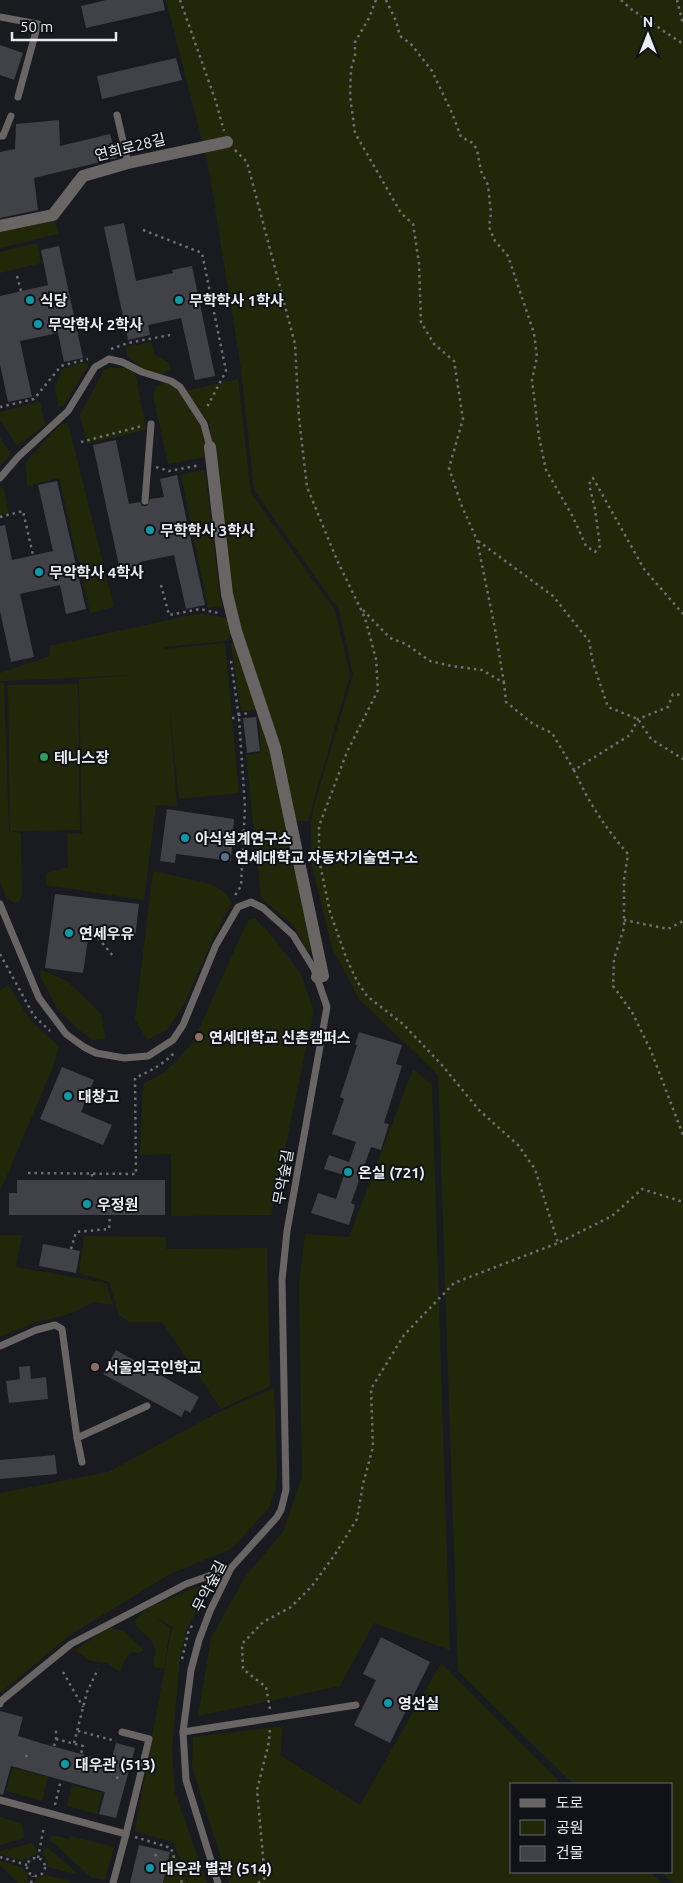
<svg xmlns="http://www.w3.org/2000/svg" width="683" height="1883" font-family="Ubuntu,'Noto Sans KR',sans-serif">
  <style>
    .green { fill: #23270a }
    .building { fill: #404248 }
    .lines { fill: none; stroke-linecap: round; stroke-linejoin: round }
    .path { stroke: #6e6f74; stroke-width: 2.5; stroke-dasharray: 2.5 4; stroke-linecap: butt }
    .lane { stroke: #696564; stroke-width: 7 }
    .street { stroke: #696564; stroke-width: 12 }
    .culture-dot { fill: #0f9aa8; stroke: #101217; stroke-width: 2 }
    .leisure-dot { fill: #2e9e5b; stroke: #101217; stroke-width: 2 }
    .service-dot { fill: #5c6f8a; stroke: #101217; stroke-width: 2 }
    .education-dot { fill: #8d6e63; stroke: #101217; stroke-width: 2 }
    .labels { text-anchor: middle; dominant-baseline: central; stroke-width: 4; stroke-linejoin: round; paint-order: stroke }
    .street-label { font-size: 15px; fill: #ebecf0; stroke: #101217 }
    .poi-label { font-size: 15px; font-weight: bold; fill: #ebecf0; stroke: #101217; text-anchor: start }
  </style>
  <rect width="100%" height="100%" fill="#191b20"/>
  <g class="green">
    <path d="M166,0H683V1883H673L662,1872H672V1784H573L458,1671L438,1075L359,999L332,948L312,866L311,826L313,809L353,675L339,610L254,490L241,369L208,164Z"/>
    <path d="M54,218L58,234L0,248V228Z"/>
    <path d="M37,243L41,263L0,273V252Z"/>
    <path d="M151,342L154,354L168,362L170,369L163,374L147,371L127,356L126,347Z"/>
    <path d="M81,363L89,364L64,405L58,407L55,388L62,369Z"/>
    <path d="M111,367L123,368L135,372L146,430L87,444L80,415L104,370Z"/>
    <path d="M238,379L251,493L335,611L350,675L308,821H294L230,594L216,469L209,423L185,391Z"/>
    <path d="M166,383C188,392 209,434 206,457L168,464L153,395L157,386Z"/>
    <path d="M40,402L45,425L17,446L0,420V412Z"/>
    <path d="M68,423L114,607L90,613L59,478L27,486L26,462L61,424Z"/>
    <path d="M0,437L11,454L0,466Z"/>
    <path d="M205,470L220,597L223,606L208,608L181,475Z"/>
    <path d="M3,485L9,514L0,516V489Z"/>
    <path d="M201,613L229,619L233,631L226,641L164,647L165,662L164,649L225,643L239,793L179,799L169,703L177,806L156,805L144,900L46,885V873L68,867L67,834L82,833L79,679L135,675L0,681V673L50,656L49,646Z"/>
    <path d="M236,635L260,709L241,711L231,644Z"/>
    <path d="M0,683H4L9,831L21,833L22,894L19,901L15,903L6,897L0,880Z"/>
    <path d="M78,684L80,830L10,831L8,685Z"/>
    <path d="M259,714L273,750L313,948L308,951L293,925L261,898L246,755L261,753Z"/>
    <path d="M153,871L211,884L226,893L232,903L217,930L184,1004L167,1030L147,1040L135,1019Z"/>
    <path d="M255,918L275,940L300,972L314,1011L271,1215L171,1216V1154L140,1155L143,1084L163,1073L178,1060L194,1040L248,920Z"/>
    <path d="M41,965L42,970L67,981L101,1014L106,1039L93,1040L78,1029L58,1010L40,976Z"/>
    <path d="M8,985L30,1020L59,1047L54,1064L0,1192V990Z"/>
    <path d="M413,1069L432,1085L450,1650L374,1623L340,1686L198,1716L211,1638L245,1577L283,1532L302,1477L299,1285L305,1234L349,1237Z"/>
    <path d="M0,1235H22L16,1267L106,1283L113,1305L95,1302L66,1315L36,1322L0,1337Z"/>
    <path d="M84,1236L166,1237V1249L267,1248L270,1386L221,1409L162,1322H129L119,1315L109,1282L79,1273Z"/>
    <path d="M274,1388L277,1475L275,1490L269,1508L231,1549L170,1574L70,1635L0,1693V1493L108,1472L221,1411Z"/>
    <path d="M206,1583L208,1587L186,1631L180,1657L172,1750L175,1793L207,1883H188L174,1843L135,1831L172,1627L153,1616L170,1628L164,1669L154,1667L153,1658L156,1654L153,1642L136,1626L135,1619L145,1610L149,1613L146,1609Z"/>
    <path d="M112,1628L125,1632L143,1649V1651L138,1653L131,1652C124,1659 122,1663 121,1673L107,1663L90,1661L75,1650L107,1629Z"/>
    <path d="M441,1663L562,1784H512V1872H650L662,1883H229L192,1767L193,1737L283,1726L280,1755L360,1805Z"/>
    <path d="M13,1768L48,1777L42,1801L6,1791Z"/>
    <path d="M72,1785L102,1793L97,1814L67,1806Z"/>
    <path d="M0,1817L20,1823L23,1828L24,1838L0,1845Z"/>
    <path d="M52,1835L69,1839L70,1836L114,1847L105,1880L91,1877L50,1840Z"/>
    <path d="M32,1843L37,1849L36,1854L23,1861L0,1854V1851Z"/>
    <path d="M48,1848L77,1873L76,1874L48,1867L47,1860L43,1855L44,1849Z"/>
    <path d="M171,1853L176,1854L187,1883H164Z"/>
    <path d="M0,1861L22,1867L27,1874L28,1883H18L0,1865Z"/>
    <path d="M45,1875L71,1881L69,1883H35L36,1879Z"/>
  </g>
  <g class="building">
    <path d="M106,0H163L165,10L86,28L81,6Z"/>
    <path d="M0,45L23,53L14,80L0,75Z"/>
    <path d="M176,58L182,80L102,99L97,76Z"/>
    <path d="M59,120L60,146L110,134L117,158L34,178L38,210L0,218V152L15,149L16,124Z"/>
    <path d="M124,223L136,281L173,273L172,270L192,266L215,376L195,380L181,318L148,325L150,335L128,340L104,227Z"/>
    <path d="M59,246L83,358L64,362L58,333L20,341L32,397L8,402L0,364V296L48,285L41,250Z"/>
    <path d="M116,440L129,504L140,502L142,506H147L150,499L164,497L160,479L177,475L205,605L186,609L174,555L140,562L142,570L121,575L93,445Z"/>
    <path d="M57,481L86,609L66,614L60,585L20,594L34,657L11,662L0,611V526L5,525L12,560L53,551L38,485Z"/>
    <path d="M256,717L260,751L247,753L243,718Z"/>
    <path d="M167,809L234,819L231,861L176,854L175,863L160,861Z"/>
    <path d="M55,894L139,904L135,938L89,932L83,973L45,968Z"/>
    <path d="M359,1032L402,1045L396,1064L402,1066L384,1123L389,1124L381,1150L371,1147L351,1203L355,1205L349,1225L311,1213L318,1193L336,1199L344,1175L324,1169L329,1155L349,1162L356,1142L332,1134L344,1099L340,1097L357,1045H355Z"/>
    <path d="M62,1067L94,1080L81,1112L112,1125L103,1145L40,1119Z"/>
    <path d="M17,1180H165V1215H9V1193H17Z"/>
    <path d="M43,1244L80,1251L76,1273L39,1266Z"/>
    <path d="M116,1350L199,1397L190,1413L185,1410L181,1417L103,1374Z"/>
    <path d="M30,1366L31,1379L46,1377L48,1399L9,1403L6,1381L20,1379L19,1367Z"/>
    <path d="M55,1455L57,1474L0,1479V1460Z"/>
    <path d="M381,1637L430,1662L390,1743L354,1725L376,1680L363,1674Z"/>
    <path d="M0,1711L23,1717L18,1736L44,1744L111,1762L116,1743L135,1748L116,1818L99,1814L105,1792L11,1766L3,1795L0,1794Z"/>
    <path d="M139,1845L170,1852L163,1883H130Z"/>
  </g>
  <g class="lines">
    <g class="path">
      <path d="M180,0L216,102L224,131"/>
      <path d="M376,0L369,18L355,42V56L351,69L350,96L355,133L401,213L413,224L419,263L421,322L434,344L454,361L463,419L449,468L461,504L477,540L495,629L504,683"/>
      <path d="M386,0L396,21L400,36L411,44L432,71L452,113L461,137L473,143L477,150L481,171L488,185L491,213L489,227L495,241L508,256L534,333L537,357L532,380L539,437L546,470L573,517L586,546L595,552L600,546L595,509L589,484L593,478L644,569L683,614"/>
      <path d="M621,0L631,9L683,44"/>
      <path d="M677,0L683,24"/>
      <path d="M235,150L247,162L295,344L299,418L307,487L337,560L365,618L376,659L378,690L347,752L319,826V859L330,912L347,960L357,981L367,996L403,1024L441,1064L479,1110L518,1145L535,1169L558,1243L612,1216L642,1189L683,1202"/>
      <path d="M143,230L202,253L226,371L206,409"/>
      <path d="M17,276L21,291"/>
      <path d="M111,349L128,343L170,335"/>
      <path d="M0,407L34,399L61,366L88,359"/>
      <path d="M81,442L142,426"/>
      <path d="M156,467L169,471L200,465"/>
      <path d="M0,517L23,511L33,555"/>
      <path d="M478,541L553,596L589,641L593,663L608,707L638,719L651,739L683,759"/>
      <path d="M161,585L169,615L200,609L218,613"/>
      <path d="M363,610L390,638L406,644L430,661L451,666L482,670L504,683L506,702L533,724L552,733L574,770L630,735L638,719L668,707L673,694L683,695"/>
      <path d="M231,661L239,718L245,807L241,886L234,897"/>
      <path d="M238,715L249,713"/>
      <path d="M232,718H239"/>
      <path d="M574,770C589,803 604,826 628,854L624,880V928L614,959L613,986L632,1012L651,1051L683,1135"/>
      <path d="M624,920L668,929L683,921"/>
      <path d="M94,933L113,956"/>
      <path d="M0,954L34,1016L50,1031"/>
      <path d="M28,1173L136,1174L135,1078C150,1071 164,1064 175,1052"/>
      <path d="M92,1174V1180"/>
      <path d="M71,1249L76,1232L109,1229L110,1215"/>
      <path d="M182,1659L188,1633L193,1624"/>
      <path d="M63,1672L83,1707"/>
      <path d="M270,1709L266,1687L243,1669L242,1644L263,1622L291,1607L312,1586L334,1556L357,1519L363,1484L373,1447L371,1389L404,1335L454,1283L558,1243"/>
      <path d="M78,1731L116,1741"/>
      <path d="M56,1739L83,1746L81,1754"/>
      <path d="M74,1743L87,1692L98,1669"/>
      <path d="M54,1746L56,1739V1728"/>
      <path d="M26,1757L27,1755"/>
      <path d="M117,1779L118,1774"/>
      <path d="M55,1805L61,1780"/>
      <path d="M135,1837L171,1848L182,1883"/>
      <path d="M155,1854L159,1859"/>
      <path d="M0,1857L27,1865"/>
      <circle cx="36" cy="1867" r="9"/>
      <path d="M38,1858L44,1826"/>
      <path d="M31,1883L33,1876"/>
      <path d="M258,1883L265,1878L257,1790L269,1742L270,1727"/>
    </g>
    <g class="lane">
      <path d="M0,17L38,24L18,97"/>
      <path d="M117,115L128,163"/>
      <path d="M0,136H3L11,116"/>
      <path d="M0,478L18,457L68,411L95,367L109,359L122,362L142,372L171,381L180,387L204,424L210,447"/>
      <path d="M145,501L151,424"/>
      <path d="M0,904L39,998L66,1034L84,1047L96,1053L124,1058L148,1056L173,1040L183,1025L216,945L238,907L251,902L263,908L293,935L314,969L327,1007L287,1231L282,1280L286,1490L281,1510L277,1517L231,1568L210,1611L199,1640L191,1670L183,1732L186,1780L218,1883"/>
      <path d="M0,1346L36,1330L55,1325L62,1329L77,1438L147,1406"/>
      <path d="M77,1438L82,1462"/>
      <path d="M0,1704L1,1701L71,1644L186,1584L231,1568"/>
      <path d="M183,1732L356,1705"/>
      <path d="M0,1800L126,1834"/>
      <path d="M113,1883L126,1834L149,1739L122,1732"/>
    </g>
    <g class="street">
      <path d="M0,226L53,215L83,176L128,163L227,142"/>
      <path d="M210,447L227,594L236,631L275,748L323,976L317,977"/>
    </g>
  </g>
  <g class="culture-dot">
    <circle cx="30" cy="300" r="5"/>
    <circle cx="179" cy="300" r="5"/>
    <circle cx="38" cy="324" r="5"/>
    <circle cx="150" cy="530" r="5"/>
    <circle cx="39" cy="572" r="5"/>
    <circle cx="185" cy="838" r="5"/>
    <circle cx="69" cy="933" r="5"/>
    <circle cx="68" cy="1096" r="5"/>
    <circle cx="348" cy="1172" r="5"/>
    <circle cx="87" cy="1204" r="5"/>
    <circle cx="388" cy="1703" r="5"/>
    <circle cx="65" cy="1764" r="5"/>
    <circle cx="150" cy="1868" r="5"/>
  </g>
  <circle class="leisure-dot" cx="44" cy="757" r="5"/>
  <circle class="service-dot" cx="225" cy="857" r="5"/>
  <g class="education-dot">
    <circle cx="199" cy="1037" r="5"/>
    <circle cx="95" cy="1367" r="5"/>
  </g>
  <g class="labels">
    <g class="street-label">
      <text transform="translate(130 147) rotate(-14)">연희로28길</text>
      <text transform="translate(283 1177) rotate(-80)">무악숲길</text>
      <text transform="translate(209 1586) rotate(-63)">무악숲길</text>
    </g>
    <g class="poi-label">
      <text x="40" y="300">식당</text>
      <text x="189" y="300">무학학사 1학사</text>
      <text x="48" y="324">무악학사 2학사</text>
      <text x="160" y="530">무학학사 3학사</text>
      <text x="49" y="572">무악학사 4학사</text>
      <text x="54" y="757">테니스장</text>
      <text x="195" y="838">아식설계연구소</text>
      <text x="235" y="857">연세대학교 자동차기술연구소</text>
      <text x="79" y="933">연세우유</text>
      <text x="209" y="1037">연세대학교 신촌캠퍼스</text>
      <text x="78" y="1096">대창고</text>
      <text x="358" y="1172">온실 (721)</text>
      <text x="97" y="1204">우정원</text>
      <text x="105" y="1367">서울외국인학교</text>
      <text x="398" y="1703">영선실</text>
      <text x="75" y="1764">대우관 (513)</text>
      <text x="160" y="1868">대우관 별관 (514)</text>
    </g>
  </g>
  <rect x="510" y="1783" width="162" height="90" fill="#101217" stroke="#68696e"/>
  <rect x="520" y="1799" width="25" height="8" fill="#696564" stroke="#68696e"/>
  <text x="556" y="1808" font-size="15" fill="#ebecf0">도로</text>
  <rect x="520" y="1820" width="25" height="15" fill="#23270a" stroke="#68696e"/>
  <text x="556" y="1833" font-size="15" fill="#ebecf0">공원</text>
  <rect x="520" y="1846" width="25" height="15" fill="#404248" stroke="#68696e"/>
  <text x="556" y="1858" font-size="15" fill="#ebecf0">건물</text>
  <g transform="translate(648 35)" stroke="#101217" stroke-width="4" paint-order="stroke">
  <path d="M0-4L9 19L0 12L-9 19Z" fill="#ebecf0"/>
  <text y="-8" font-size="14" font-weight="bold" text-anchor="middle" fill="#ebecf0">N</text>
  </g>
  <path d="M12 32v8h104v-8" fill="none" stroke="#ebecf0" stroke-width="2.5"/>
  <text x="20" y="32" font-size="15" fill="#ebecf0" stroke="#101217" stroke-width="4" paint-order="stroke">50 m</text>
</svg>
